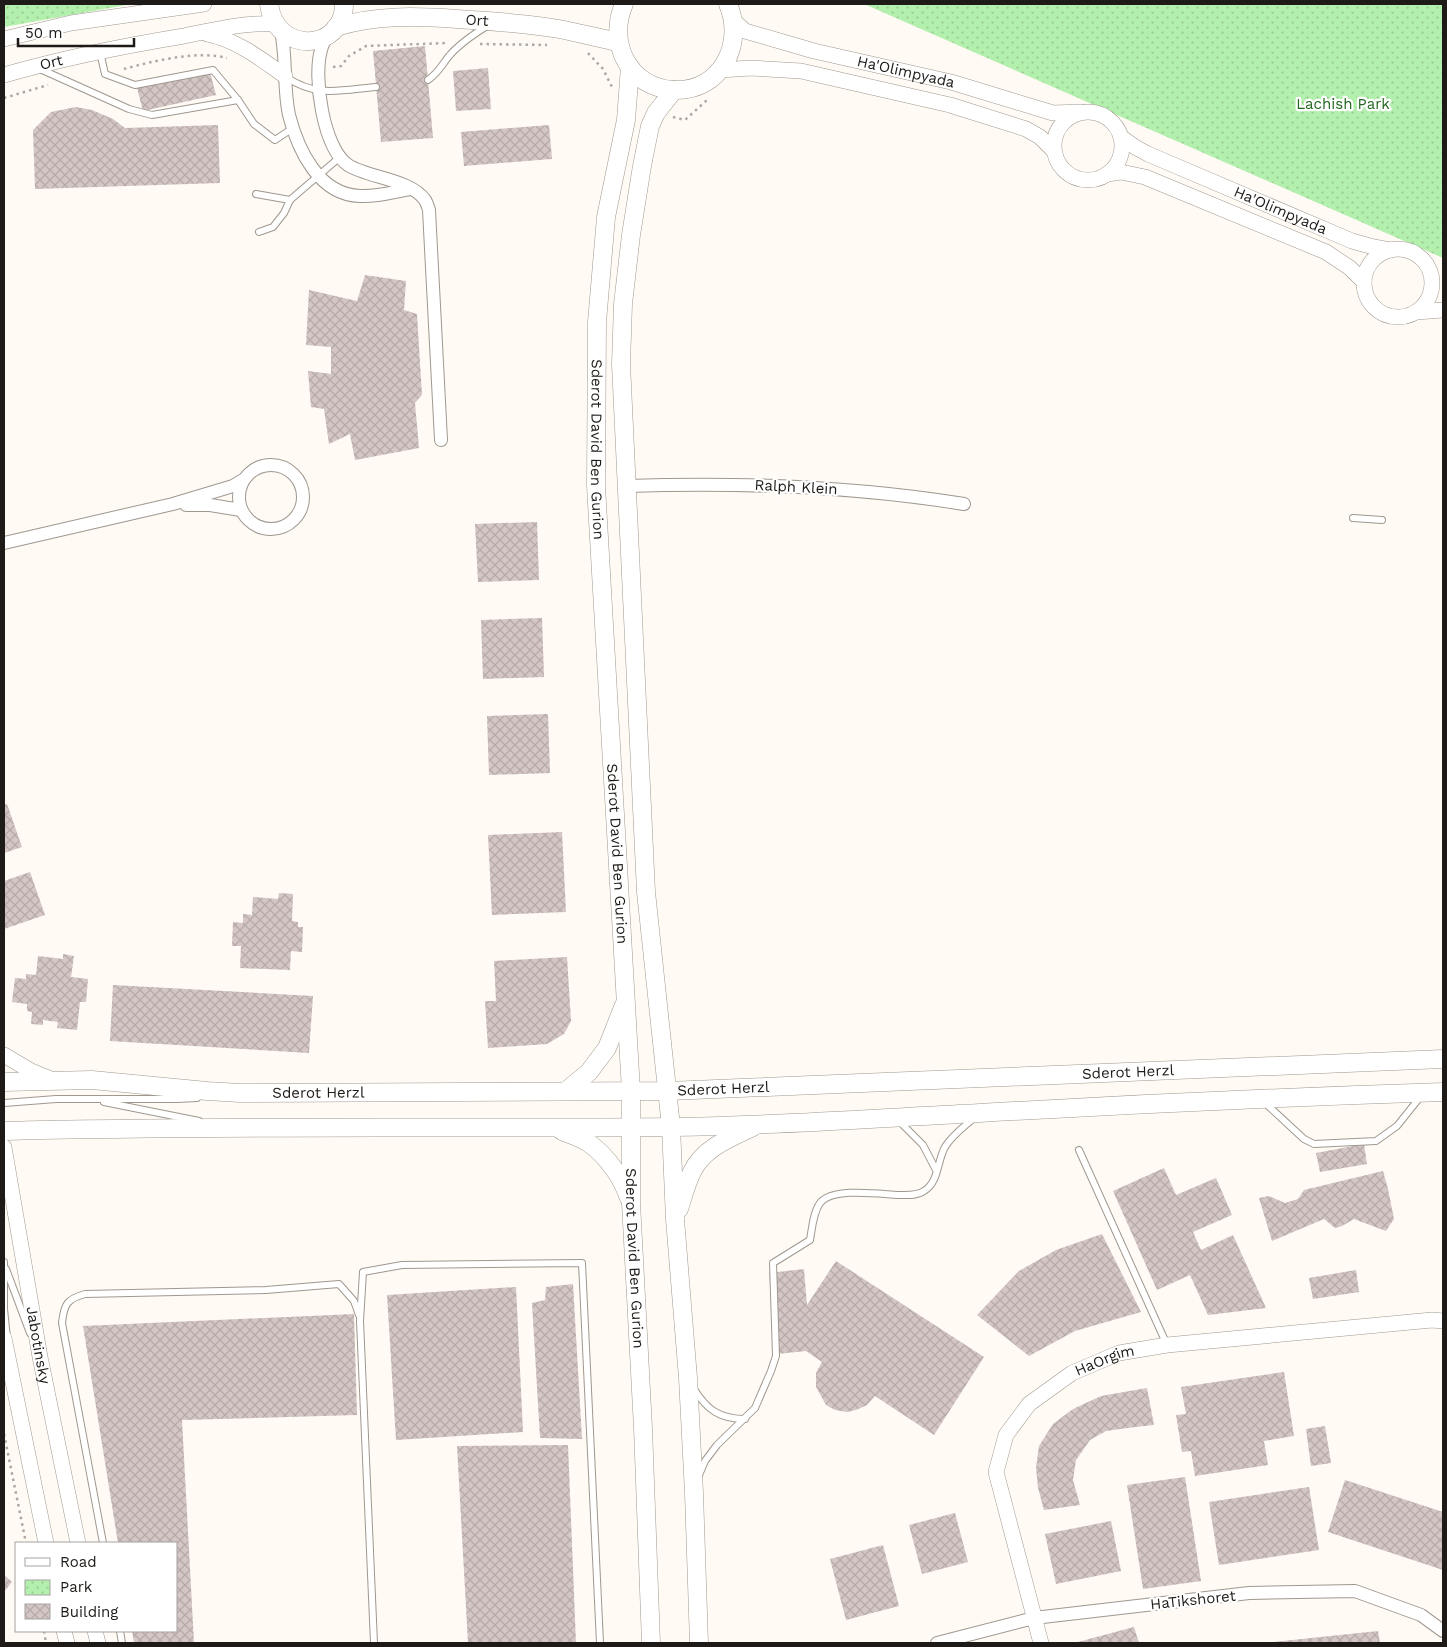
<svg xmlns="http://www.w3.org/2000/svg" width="1447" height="1647" font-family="'Work Sans',sans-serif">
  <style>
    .park { fill: url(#park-dots) }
    .building { fill: url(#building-cross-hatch) }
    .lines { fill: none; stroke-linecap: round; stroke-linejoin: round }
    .service-casing { stroke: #9f988f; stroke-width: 8 }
    .minor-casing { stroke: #9f988f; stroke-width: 14 }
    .tertiary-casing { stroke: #9f988f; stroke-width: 16 }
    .secondary-casing { stroke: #9f988f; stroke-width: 19 }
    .path { stroke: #aca8a3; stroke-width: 2.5; stroke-dasharray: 2.5 4; stroke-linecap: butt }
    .service { stroke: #fff; stroke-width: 6 }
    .minor { stroke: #fff; stroke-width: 12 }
    .tertiary { stroke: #fff; stroke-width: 15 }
    .secondary { stroke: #fff; stroke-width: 18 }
    .labels { text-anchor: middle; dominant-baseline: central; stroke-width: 4.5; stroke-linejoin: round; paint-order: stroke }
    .street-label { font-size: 15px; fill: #1d1a17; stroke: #fff }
    .park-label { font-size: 15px; fill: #22661f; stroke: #fff }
  </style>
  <defs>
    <pattern id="park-dots" width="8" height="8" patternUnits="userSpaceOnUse" patternTransform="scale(1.25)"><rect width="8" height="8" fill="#b3efad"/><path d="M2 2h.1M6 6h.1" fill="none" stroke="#9acc94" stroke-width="1.8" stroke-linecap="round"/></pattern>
    <pattern id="building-cross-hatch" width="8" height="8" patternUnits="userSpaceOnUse" patternTransform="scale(1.25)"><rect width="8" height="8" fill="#d4c6c4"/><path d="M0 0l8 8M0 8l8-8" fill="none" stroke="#b6aaa8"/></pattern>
  </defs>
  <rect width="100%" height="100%" fill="#fffaf4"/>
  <g class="park">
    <path d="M4,4H132L4,27Z"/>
    <path d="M864,4H1443V258Z"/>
  </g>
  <g class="building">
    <path d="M425,46L433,138L381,142L373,51Z"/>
    <path d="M488,68L491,109L456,111L453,71Z"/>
    <path d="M210,72L216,95L143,111L137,88Z"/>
    <path d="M76,107L92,110L113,119L125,128L218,125L220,183L35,189L33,130L51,112Z"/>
    <path d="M549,125L552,159L464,166L461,132Z"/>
    <path d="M365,275L406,281L404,310L417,314L422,395L415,403L419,448L355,460L350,434L329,444L324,409L311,407L308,371L331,374V347L306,345L309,290L357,301Z"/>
    <path d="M537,522L539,580L478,582L475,524Z"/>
    <path d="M542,618L544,677L483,679L481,620Z"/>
    <path d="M548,714L550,773L489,775L487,716Z"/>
    <path d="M7,804L22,847L4,853V805Z"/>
    <path d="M562,832L566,912L492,915L488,835Z"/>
    <path d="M30,872L45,915L4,929V881Z"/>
    <path d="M279,893L293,894L292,921L298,922V927H303L302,952L291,951L290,970L240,968L241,946H232L233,922L243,923V914L252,915L253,897L278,899Z"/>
    <path d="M63,954L74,956L71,977L88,979L86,1002H80L77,1030L57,1028L58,1022L43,1020V1025L31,1024L32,1012L27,1011V1004L12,1002L15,978L26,979V974L36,975L38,956L63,959Z"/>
    <path d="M567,957L571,1021L564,1034L547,1044L488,1048L485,1001H496L494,961Z"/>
    <path d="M113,985L313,996L309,1053L110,1041Z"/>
    <path d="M1364,1144L1367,1164L1320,1172L1316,1153Z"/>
    <path d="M1164,1168L1176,1195L1216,1178L1232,1215L1193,1232L1201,1250L1233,1235L1266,1308L1208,1315L1190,1275L1157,1290L1113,1191Z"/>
    <path d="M1383,1171L1388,1189L1394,1219L1386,1231L1354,1219L1342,1226L1335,1228L1324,1219L1272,1241L1259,1198L1269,1196L1285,1203L1298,1199L1304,1190Z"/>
    <path d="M1102,1234L1141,1312L1075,1331L1029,1356L977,1315L1019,1271L1056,1250Z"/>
    <path d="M836,1261L984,1357L934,1435L875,1396L867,1405L856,1410L847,1412L835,1410L826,1405L816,1387V1373L822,1362L806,1351L777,1354L769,1273L804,1269L807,1305Z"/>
    <path d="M1356,1270L1359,1292L1313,1299L1309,1278Z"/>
    <path d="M573,1284L582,1439L540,1438L532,1303L545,1300L546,1287Z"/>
    <path d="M516,1287L523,1432L396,1440L387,1295Z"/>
    <path d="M354,1314L357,1415L182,1420L194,1643H134L132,1631H176V1543H118L83,1326Z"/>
    <path d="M1284,1372L1294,1436L1264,1441L1268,1465L1195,1476L1191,1451L1182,1452L1176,1415L1186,1414L1181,1387Z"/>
    <path d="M1147,1388L1154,1425L1135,1427L1106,1431L1090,1440L1076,1460L1073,1480L1080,1505L1044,1510L1038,1488L1036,1468L1039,1446L1053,1424L1073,1409L1101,1396Z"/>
    <path d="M1325,1426L1331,1463L1311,1466L1306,1429Z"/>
    <path d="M568,1445L576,1643H468L457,1446Z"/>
    <path d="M1185,1477L1201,1581L1143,1589L1127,1485Z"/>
    <path d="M1345,1480L1443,1512V1570L1328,1532Z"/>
    <path d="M1309,1487L1319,1550L1219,1565L1209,1502Z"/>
    <path d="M955,1513L968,1562L922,1574L909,1525Z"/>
    <path d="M1111,1521L1121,1571L1056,1584L1045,1534Z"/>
    <path d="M883,1545L899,1606L846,1620L830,1559Z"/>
    <path d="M4,1575L12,1582L4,1592Z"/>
    <path d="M1134,1627L1139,1643H1074Z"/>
    <path d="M1378,1631L1380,1643H1273V1642Z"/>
  </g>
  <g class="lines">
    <g class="service-casing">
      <g id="service">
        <path d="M100,52L105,74L135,85L213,70L238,100L254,124L275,140L293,128"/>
        <path d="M40,69L129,109L152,115L238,100"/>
        <path d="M286,77C317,98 341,90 376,87"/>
        <path d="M428,80C439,72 441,66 449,56C460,43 474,34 487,26"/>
        <path d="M256,194L290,200"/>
        <path d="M259,232L273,227L284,213L290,200L340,157"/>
        <path d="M1353,518L1382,520"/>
        <path d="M104,1102L199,1121"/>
        <path d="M1264,1102L1304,1139L1314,1144L1376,1141L1397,1126L1421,1096"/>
        <path d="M4,1103L56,1099H177L197,1098"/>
        <path d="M898,1120L923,1145L936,1170"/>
        <path d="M1079,1150L1167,1345"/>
        <path d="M4,1262V1309L7,1338"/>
        <path d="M6,1269L30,1333"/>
        <path d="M694,1389C707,1410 720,1419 745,1419"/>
        <path d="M699,1475L705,1461L717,1445L755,1408L771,1371L776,1356L773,1263L810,1240C812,1229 813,1213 820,1203C833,1187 879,1194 898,1195C907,1195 917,1196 924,1191C939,1182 937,1161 945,1147C952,1135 965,1126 975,1117"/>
        <path d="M103,1543L62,1323C64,1304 67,1299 85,1294L266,1290L339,1284L354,1301L359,1315"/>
        <path d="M120,1631L122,1643"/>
        <path d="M374,1643L360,1321L363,1272L402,1265L582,1263L600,1643"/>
      </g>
    </g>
    <g class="minor-casing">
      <g id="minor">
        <path d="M281,31C287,59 283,87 289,115C298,150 319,195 360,196C377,197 393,192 410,189"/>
        <path d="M327,36C325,40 322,45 321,50C313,77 323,148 348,165C368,178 410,179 425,200C427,203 428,207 429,210L441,440"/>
        <circle cx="271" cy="497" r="32"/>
        <path d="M627,486C741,482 851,486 964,504"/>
        <path d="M186,505H210L241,510"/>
        <path d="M4,543L173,504L233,486L243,480"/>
        <path d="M937,1643L1034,1618L1249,1593L1355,1591L1421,1615L1443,1631"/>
      </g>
    </g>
    <g class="tertiary-casing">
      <g id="tertiary">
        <path id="s1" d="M734,21L745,31L814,51L951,82L1053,113L1081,112"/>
        <path d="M207,34C237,40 261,59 285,76"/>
        <path d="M4,39L71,23L204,4"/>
        <path d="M720,70L751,68L801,71L950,105L1026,129L1040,137L1054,151"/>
        <path id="s2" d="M4,75C63,58 123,46 184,36C213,30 245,22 275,24"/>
        <circle cx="1088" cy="146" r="34"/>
        <path id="s3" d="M1121,137L1135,147L1148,154L1352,241L1370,246L1391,250"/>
        <path d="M1107,174L1121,172L1145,177L1326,252L1350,268L1364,282"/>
        <circle cx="1398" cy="283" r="34"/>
        <path d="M1416,312L1443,310"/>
        <path d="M4,1055L31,1071L53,1080"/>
        <path id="s4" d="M4,1147L40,1357L78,1543"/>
        <path d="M4,1338L46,1543"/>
        <path d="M64,1631L67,1643"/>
        <path d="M95,1631L98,1643"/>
        <path id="s5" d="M1041,1643L996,1472L1006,1435L1029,1404L1072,1373L1119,1353L1167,1345L1432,1320L1443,1321"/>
      </g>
    </g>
    <g class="secondary-casing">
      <g id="secondary">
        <path d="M269,4C276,56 344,51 344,4"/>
        <path d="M624,4C607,43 629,88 674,90C721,92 745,44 728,4"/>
        <path id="s6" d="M336,27C376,15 415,16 457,19C491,21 525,23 559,29C579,33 599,38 618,42"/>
        <path id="s7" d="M630,67L626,120L606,217L597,322L596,486L631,1091V1203L643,1428L651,1643"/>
        <path d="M674,90L656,113L650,126L642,166L631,235L623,304L621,364L646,892L671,1127L675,1219L688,1378L694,1493L699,1643"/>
        <path id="s8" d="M4,1082L92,1080L207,1091L240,1093L668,1091L1443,1059"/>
        <path d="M566,1091L589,1072L607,1048L624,1005"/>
        <path d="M4,1131C226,1125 448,1129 670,1127C773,1126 877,1118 980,1113C1135,1104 1289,1097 1443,1092"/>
        <path d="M562,1131C571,1135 582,1138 590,1144C608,1157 622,1178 629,1198"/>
        <path d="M679,1209C683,1197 686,1184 692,1172C703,1148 730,1138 753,1127"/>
      </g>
    </g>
    <g class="path">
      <path d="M480,44L547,45"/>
      <path d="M588,53L603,69L612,87"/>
      <path d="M333,67L341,66L349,56L366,46L447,43"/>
      <path d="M124,69C153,61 198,50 227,58"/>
      <path d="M4,98L48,85"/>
      <path d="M673,117L685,120L707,100"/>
      <path d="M4,1434L26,1543"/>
      <path d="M44,1631L46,1643"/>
    </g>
    <use href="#service" class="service"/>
    <use href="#minor" class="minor"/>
    <use href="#tertiary" class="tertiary"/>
    <use href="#secondary" class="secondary"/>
  </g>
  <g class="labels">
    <g class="street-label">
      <text stroke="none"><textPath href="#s6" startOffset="142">Ort</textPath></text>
      <text stroke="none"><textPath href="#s2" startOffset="49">Ort</textPath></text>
      <text stroke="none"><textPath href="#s1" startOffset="181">Ha'Olimpyada</textPath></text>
      <text stroke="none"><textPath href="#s3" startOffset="176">Ha'Olimpyada</textPath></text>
      <text stroke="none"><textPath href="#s7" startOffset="385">Sderot David Ben Gurion</textPath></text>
      <text transform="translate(796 487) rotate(3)">Ralph Klein</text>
      <text stroke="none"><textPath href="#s7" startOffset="790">Sderot David Ben Gurion</textPath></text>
      <text stroke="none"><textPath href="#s8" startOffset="1125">Sderot Herzl</textPath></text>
      <text stroke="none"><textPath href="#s8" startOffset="720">Sderot Herzl</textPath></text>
      <text stroke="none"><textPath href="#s8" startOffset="315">Sderot Herzl</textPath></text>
      <text stroke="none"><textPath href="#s7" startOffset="1195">Sderot David Ben Gurion</textPath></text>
      <text stroke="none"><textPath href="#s4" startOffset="201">Jabotinsky</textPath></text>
      <text stroke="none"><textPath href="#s5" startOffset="342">HaOrgim</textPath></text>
      <text transform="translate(1193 1600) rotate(-6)">HaTikshoret</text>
    </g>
    <g class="park-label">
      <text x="1343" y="104">Lachish Park</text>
    </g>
  </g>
  <rect width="1447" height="1647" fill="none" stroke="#1d1a17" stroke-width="10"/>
  <rect x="15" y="1542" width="162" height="90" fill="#ffffff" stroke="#a5a3a2"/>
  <rect x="25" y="1558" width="25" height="8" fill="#ffffff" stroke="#a5a3a2"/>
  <text x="60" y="1567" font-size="15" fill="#1d1a17">Road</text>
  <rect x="25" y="1580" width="25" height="15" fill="url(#park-dots)" stroke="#a5a3a2"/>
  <text x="60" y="1592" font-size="15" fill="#1d1a17">Park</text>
  <rect x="25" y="1604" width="25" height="15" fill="url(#building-cross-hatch)" stroke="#a5a3a2"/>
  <text x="60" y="1617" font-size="15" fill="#1d1a17">Building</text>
  <path d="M18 38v8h116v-8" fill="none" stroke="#1d1a17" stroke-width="2.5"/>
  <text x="25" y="38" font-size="15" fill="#1d1a17" stroke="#ffffff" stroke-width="4" paint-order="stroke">50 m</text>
</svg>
